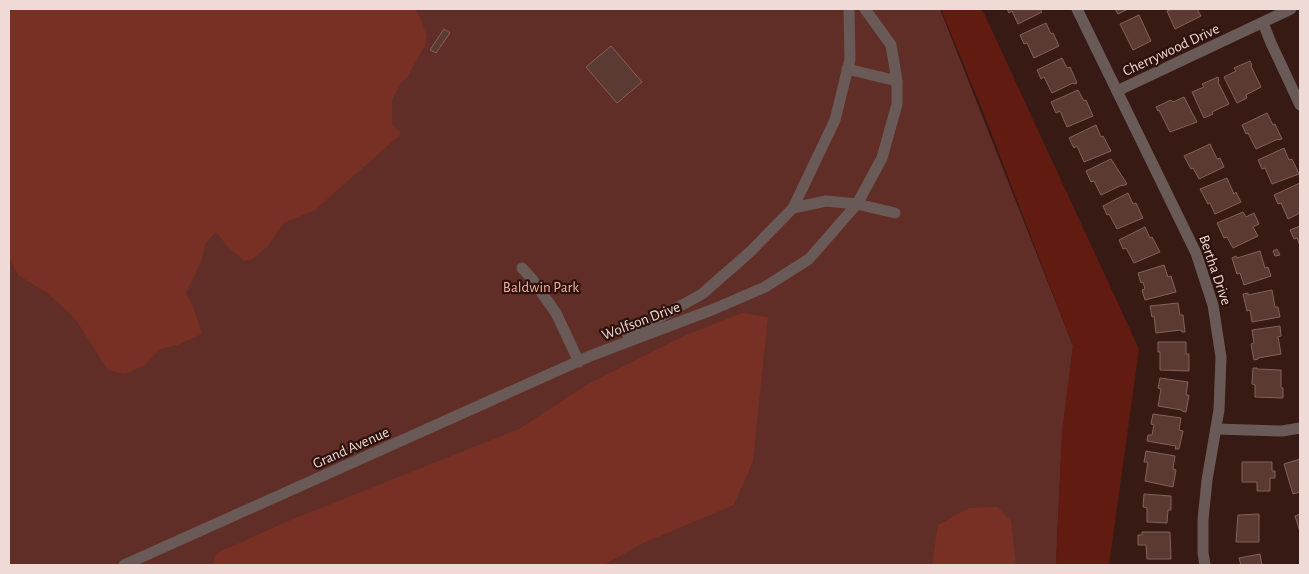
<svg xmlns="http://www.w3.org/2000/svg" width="1309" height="574" font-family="'Alegreya Sans',sans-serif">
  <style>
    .green { fill: #602e26 }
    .forest { fill: #782f24 }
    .water { fill: #621b11 }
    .building { fill: #5b3a34; stroke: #85615a }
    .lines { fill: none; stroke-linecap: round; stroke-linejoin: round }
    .street { stroke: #6a5a57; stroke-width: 11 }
    .labels { text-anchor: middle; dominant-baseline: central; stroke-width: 4.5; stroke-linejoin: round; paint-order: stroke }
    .street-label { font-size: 15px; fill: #efdad6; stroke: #2d110c }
    .park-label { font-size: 15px; fill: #f4b1a5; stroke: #2d110c }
  </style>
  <rect width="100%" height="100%" fill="#381a15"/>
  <path class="green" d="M9,9H940L1073,346L1061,459L1056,565H9Z"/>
  <g class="forest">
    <path d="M9,9H415L420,17L427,36L425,45L408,76L401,83L392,100V123L401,134L315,210L284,223L267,247L251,260L244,261L227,246L216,232L205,244L202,260L186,293L193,306L202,334L178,345L160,349L145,365L124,374L108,370L74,317L47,293L18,275L9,257Z"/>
    <path d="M742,313L768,317L753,461L734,505L643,543L604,565H212L217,553L288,521L519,429L586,385L686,335Z"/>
    <path d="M997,507L1011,521L1016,565H932L938,525L969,508Z"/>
  </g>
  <path class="water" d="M941,9H982L1139,349L1109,565H1056L1062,430L1073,346L984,114Z"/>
  <g class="building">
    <path d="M1007,9H1040L1042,12L1018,24L1012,11L1009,13Z"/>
    <path d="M1115,9H1128L1118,14Z"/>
    <path d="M1172,9H1197L1201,16L1175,29L1167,11Z"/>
    <path d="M1139,15L1151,41L1133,50L1120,24Z"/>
    <path d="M1046,23L1051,34L1053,33L1059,46L1034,58L1027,43L1024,44L1020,35Z"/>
    <path d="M444,29L450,33L436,53L430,50Z"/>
    <path d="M611,46L642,82L617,103L586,67Z"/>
    <path d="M1062,58L1067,68L1070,67L1077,83L1074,84L1073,83L1052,93L1044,77L1041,79L1037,70Z"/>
    <path d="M1250,61L1252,65L1251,66L1261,87L1246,95L1247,98L1237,103L1224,77L1236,71L1234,68Z"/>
    <path d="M1218,77L1219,81L1218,82L1229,104L1212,112L1213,114L1204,118L1192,92L1204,87L1202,84Z"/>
    <path d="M1078,90L1084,101L1086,100L1093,116L1067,127L1060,111L1056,113L1051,102Z"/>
    <path d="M1184,97L1197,122L1170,132L1159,110L1158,111L1156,107L1171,100L1173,102Z"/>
    <path d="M1267,113L1273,125L1275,124L1282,139L1278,140V139L1256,149L1248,133L1246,134L1242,125Z"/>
    <path d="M1096,125L1101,137L1103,136L1111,151L1084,162L1077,146L1074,148L1069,138Z"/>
    <path d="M1210,144L1217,159L1220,158L1224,167L1199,179L1193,168L1191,169L1184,156Z"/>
    <path d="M1284,148L1289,160L1292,159L1299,174L1272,184L1265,168L1262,169L1258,160Z"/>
    <path d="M1111,159L1127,184L1122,186V185L1101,195L1094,181L1091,182L1086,171Z"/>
    <path d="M1227,178L1234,194L1236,192L1241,202L1215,214L1210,203L1208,204L1200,189Z"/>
    <path d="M1300,183V213L1288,219L1281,203L1278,204L1274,195Z"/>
    <path d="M1128,193L1133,204L1136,203L1143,218L1117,229L1109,214L1107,215L1103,206Z"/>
    <path d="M1243,212L1246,217L1254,213L1259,224L1253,227L1258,236L1233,248L1227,237L1224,238L1217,223Z"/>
    <path d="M1300,226V246L1297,238L1294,239L1290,230Z"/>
    <path d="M1145,227L1150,238L1152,237L1160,252L1134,263L1126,248L1123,249L1119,240Z"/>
    <path d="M1277,249L1280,255L1275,256L1273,251Z"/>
    <path d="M1260,251L1265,268L1268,267L1271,276L1244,285L1240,273L1237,274L1232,258L1236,256L1237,258Z"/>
    <path d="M1164,265L1168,277L1171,276L1176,292L1145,300L1142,290L1145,289L1143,282L1141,283L1138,273Z"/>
    <path d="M1272,290L1275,307H1278L1280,317L1252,322L1250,310L1247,311L1243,294L1248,293V295Z"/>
    <path d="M1178,303L1180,315H1183L1185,332H1182L1181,330L1156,333L1154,316L1152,317L1150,306Z"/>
    <path d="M1280,326L1281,336L1278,337L1281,354L1258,358V359L1254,360L1251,344L1254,343L1252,330Z"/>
    <path d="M1158,342H1186V354H1189V371L1160,370V352H1158Z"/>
    <path d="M1253,368H1257V369L1281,370V387L1283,388V398L1255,397V385L1252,384Z"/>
    <path d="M1160,378L1188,382L1186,395H1189L1186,412L1182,411V410L1158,406L1161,389L1158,388Z"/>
    <path d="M1153,414L1181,418L1179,430L1183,431L1179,449H1175L1176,446L1147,441L1148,435H1152L1154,425L1151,424Z"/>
    <path d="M1146,451L1175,456L1173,469L1176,470L1173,487L1145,481L1148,462H1144Z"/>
    <path d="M1300,459V492L1293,494L1284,464Z"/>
    <path d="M1242,462H1272V471H1275V478H1270V491H1257V482H1242Z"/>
    <path d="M1144,494L1171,496V510H1168L1167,523L1147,522V508L1143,507Z"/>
    <path d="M1259,514V542H1236L1238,515Z"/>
    <path d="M1300,514V532L1295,516Z"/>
    <path d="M1142,532H1170L1171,559H1147L1146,545H1138V535H1142Z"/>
    <path d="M1260,554L1262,565H1241L1239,558Z"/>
  </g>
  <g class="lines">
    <g class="street">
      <path d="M1077,9L1196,253L1213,305L1221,357L1219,410L1207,480L1203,520V553L1205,565"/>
      <path d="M1263,23L1271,43L1300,105"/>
      <path d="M847,69L897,81"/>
      <path d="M1117,91L1291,9"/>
      <path d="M793,208L826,201L857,204L895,213"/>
      <path d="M522,268L532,279L556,313L579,362"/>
      <path d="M628,335L702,294L750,252L793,208L835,120L850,59L849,9"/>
      <path d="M1216,429L1282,431L1300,428"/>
      <path d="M124,565L590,356L714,309L765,287L809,259L857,204L882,158L897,104V81L891,45L865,9"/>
    </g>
  </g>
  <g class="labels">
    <g class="street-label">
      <text transform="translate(1171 50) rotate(-25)">Cherrywood Drive</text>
      <text transform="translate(1215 270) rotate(71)">Bertha Drive</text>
      <text transform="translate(641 321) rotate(-21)">Wolfson Drive</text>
      <text transform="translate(351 448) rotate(-24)">Grand Avenue</text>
    </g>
    <g class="park-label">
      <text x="541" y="287">Baldwin Park</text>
    </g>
  </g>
  <rect width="1309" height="574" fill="none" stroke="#efdad6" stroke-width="20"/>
</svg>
